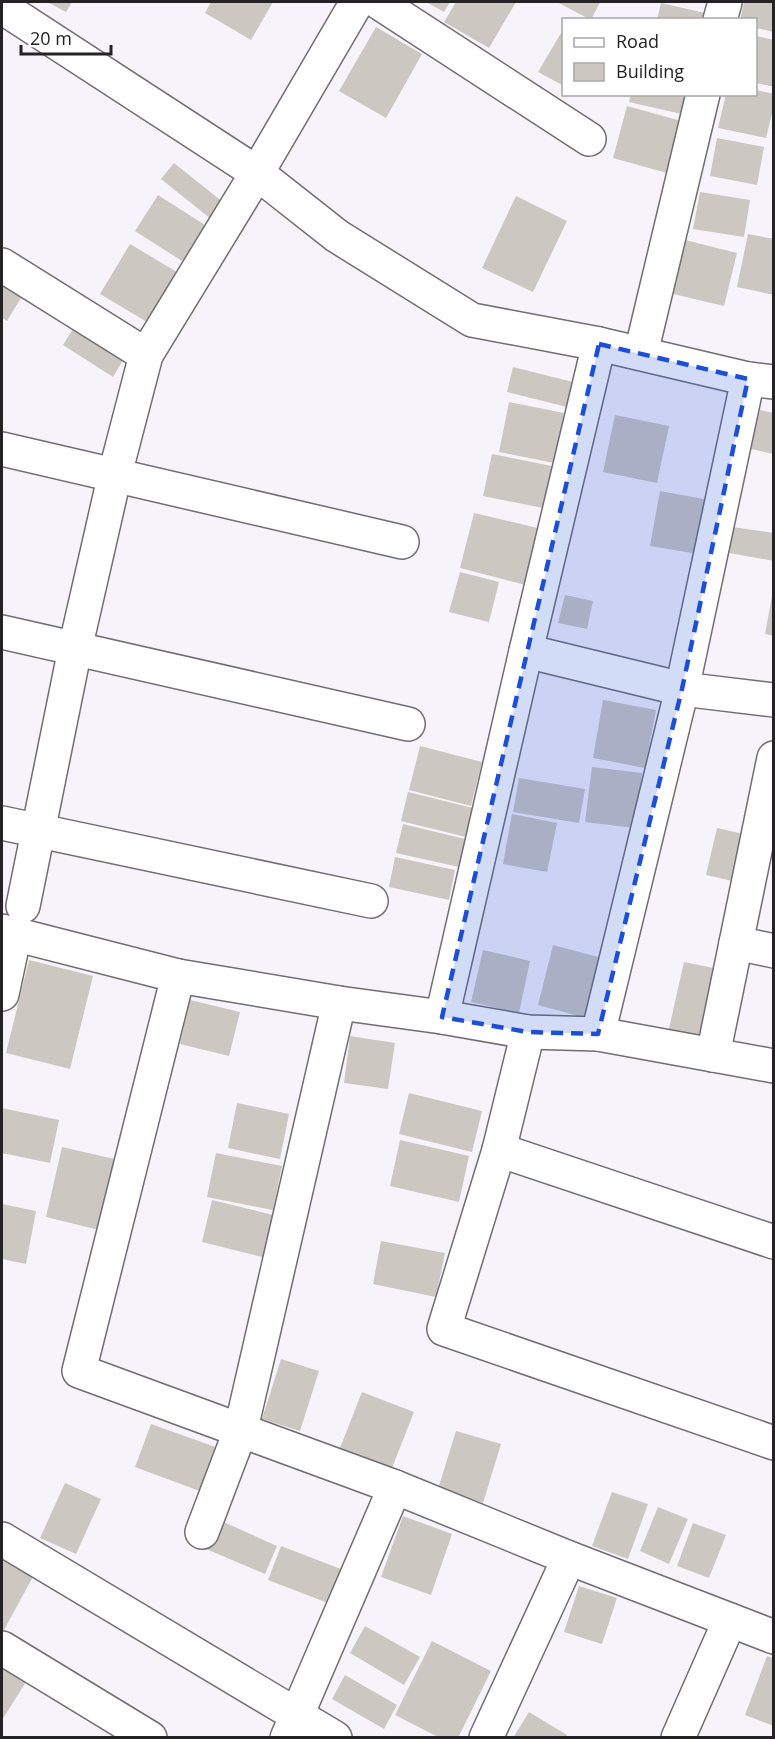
<svg xmlns="http://www.w3.org/2000/svg" width="775" height="1739" font-family="'Open Sans',sans-serif">
  <style>
    .building { fill: #ccc8c1 }
    .lines { fill: none; stroke-linecap: round; stroke-linejoin: round }
    .minor-casing { stroke: #716d73; stroke-width: 36 }
    .tertiary-casing { stroke: #716d73; stroke-width: 36 }
    .minor { stroke: #fff; stroke-width: 33 }
    .tertiary { stroke: #fff; stroke-width: 33 }
    .marked { fill: #1d4ed8; fill-opacity: 0.2; stroke: #1d4ed8; stroke-width: 4.5; stroke-dasharray: 12 8; stroke-linejoin: round }
  </style>
  <rect width="100%" height="100%" fill="#f7f3fa"/>
  <g class="building">
    <path d="M47,2H72L66,12Z"/>
    <path d="M211,2H273L251,40L205,13Z"/>
    <path d="M426,2H450L444,12Z"/>
    <path d="M456,2H516L489,48L444,22Z"/>
    <path d="M557,2H600L591,20Z"/>
    <path d="M744,2H774V32L756,28V20H740Z"/>
    <path d="M661,3L705,13L703,20H657Z"/>
    <path d="M376,27L422,54L386,118L339,91Z"/>
    <path d="M564,28V86L538,72Z"/>
    <path d="M756,36L774,40V87L756,83Z"/>
    <path d="M756,90L774,94V105L766,138L718,128L726,94H756Z"/>
    <path d="M631,94H691L686,115L629,102Z"/>
    <path d="M627,106L681,121L667,173L613,158Z"/>
    <path d="M717,138L764,147L757,185L710,176Z"/>
    <path d="M174,163L224,203L211,219L161,179Z"/>
    <path d="M700,192L750,200L744,237L693,229Z"/>
    <path d="M158,195L205,225L182,261L135,231Z"/>
    <path d="M516,196L567,221L533,292L482,268Z"/>
    <path d="M748,234L774,239V295L737,287Z"/>
    <path d="M685,240L737,253L724,306L673,294Z"/>
    <path d="M130,244L177,272L147,322L100,294Z"/>
    <path d="M2,273L27,288L7,321L2,318Z"/>
    <path d="M76,324L126,355L113,377L63,345Z"/>
    <path d="M513,367L577,383L571,408L507,392Z"/>
    <path d="M509,402L564,413L554,463L499,452Z"/>
    <path d="M760,410L774,413V454L751,449Z"/>
    <path d="M615,415L669,426L657,483L603,472Z"/>
    <path d="M492,454L557,467L548,509L483,496Z"/>
    <path d="M660,491L709,500L698,554L650,546Z"/>
    <path d="M474,513L546,530L533,587L460,568Z"/>
    <path d="M733,527L774,533V561L729,553Z"/>
    <path d="M460,572L499,582L489,622L449,612Z"/>
    <path d="M565,595L593,601L587,629L558,623Z"/>
    <path d="M772,596H774V636L765,634Z"/>
    <path d="M603,700L656,710L645,768L593,758Z"/>
    <path d="M420,746L482,762L471,806L409,790Z"/>
    <path d="M592,767L642,773L635,828L585,822Z"/>
    <path d="M519,778L585,789L579,823L513,812Z"/>
    <path d="M408,792L473,808L466,837L401,821Z"/>
    <path d="M512,814L557,823L547,872L503,864Z"/>
    <path d="M403,824L465,839L459,867L396,853Z"/>
    <path d="M717,828L752,836L741,883L706,875Z"/>
    <path d="M395,857L455,870L449,900L389,887Z"/>
    <path d="M553,945L602,958L586,1018L538,1005Z"/>
    <path d="M483,950L530,961L519,1013L471,1002Z"/>
    <path d="M29,960L93,976L70,1069L6,1053Z"/>
    <path d="M684,962L718,969L702,1040L668,1033Z"/>
    <path d="M190,1000L240,1012L229,1056L180,1044Z"/>
    <path d="M350,1036L395,1043L388,1089L344,1083Z"/>
    <path d="M409,1093L482,1111L472,1152L399,1134Z"/>
    <path d="M237,1103L289,1114L280,1159L228,1148Z"/>
    <path d="M2,1108L59,1120L50,1163L2,1153Z"/>
    <path d="M400,1140L469,1156L459,1202L390,1186Z"/>
    <path d="M62,1147L123,1161L107,1232L46,1217Z"/>
    <path d="M216,1153L282,1166L273,1210L207,1197Z"/>
    <path d="M212,1200L277,1216L266,1258L202,1242Z"/>
    <path d="M2,1204L36,1211L26,1264L2,1259Z"/>
    <path d="M381,1241L445,1253L436,1297L373,1284Z"/>
    <path d="M281,1359L319,1371L300,1431L262,1419Z"/>
    <path d="M362,1392L414,1412L390,1473L338,1453Z"/>
    <path d="M151,1424L221,1449L205,1493L135,1467Z"/>
    <path d="M456,1431L501,1444L483,1503L438,1489Z"/>
    <path d="M65,1483L101,1499L76,1554L40,1538Z"/>
    <path d="M612,1492L648,1504L628,1559L592,1546Z"/>
    <path d="M658,1507L688,1519L669,1564L640,1551Z"/>
    <path d="M403,1516L452,1534L431,1595L381,1577Z"/>
    <path d="M217,1519L277,1546L265,1574L204,1548Z"/>
    <path d="M693,1523L726,1535L709,1578L677,1566Z"/>
    <path d="M281,1546L346,1571L333,1605L268,1580Z"/>
    <path d="M2,1554L35,1573L4,1630L2,1629Z"/>
    <path d="M579,1586L617,1598L602,1644L564,1632Z"/>
    <path d="M365,1626L420,1657L404,1685L350,1653Z"/>
    <path d="M432,1641L491,1671L458,1738H440L395,1715Z"/>
    <path d="M767,1656L774,1659V1726L745,1715Z"/>
    <path d="M2,1666L26,1682L2,1720Z"/>
    <path d="M345,1675L397,1705L384,1729L332,1699Z"/>
    <path d="M529,1712L567,1735L566,1738H513Z"/>
  </g>
  <g class="lines">
    <g class="minor-casing">
      <g id="minor">
        <path d="M378,2L589,139"/>
        <path d="M720,20L725,2"/>
        <path d="M2,265L146,355"/>
        <path d="M599,344L526,651L682,689L748,379"/>
        <path d="M641,353L703,94"/>
        <path d="M2,449L402,542"/>
        <path d="M2,632L408,724"/>
        <path d="M2,823L371,901"/>
        <path d="M23,906L75,649L115,474L146,355L257,173L357,2"/>
        <path d="M2,931L178,976L339,1003L442,1017L528,1032L598,1034L774,1066"/>
        <path d="M736,943L774,951"/>
        <path d="M178,976L79,1371L395,1487L569,1558L774,1637"/>
        <path d="M2,994L15,933"/>
        <path d="M442,1017L526,651"/>
        <path d="M528,1032L499,1150L444,1329L774,1443"/>
        <path d="M598,1034L682,689L774,700"/>
        <path d="M713,1055L774,758"/>
        <path d="M499,1150L774,1242"/>
        <path d="M202,1532L241,1429L339,1003"/>
        <path d="M2,1539L335,1738"/>
        <path d="M2,1648L150,1738"/>
        <path d="M287,1738L395,1487"/>
        <path d="M486,1738L569,1558"/>
        <path d="M678,1738L730,1620"/>
      </g>
    </g>
    <g class="tertiary-casing">
      <path id="tertiary" d="M2,7L257,173L337,236L472,320L599,344L748,379L774,382"/>
    </g>
    <use href="#minor" class="minor"/>
    <use href="#tertiary" class="tertiary"/>
  </g>
  <path class="marked" d="M599,344L748,379L682,689L598,1034L528,1032L442,1017Z"/>
  <rect width="775" height="1739" fill="none" stroke="#242225" stroke-width="6"/>
  <rect x="562" y="18" width="195" height="78" fill="#ffffff" stroke="#a7a7a8" stroke-width="1.5"/>
  <rect x="574" y="38" width="30" height="9" fill="#ffffff" stroke="#a7a7a8" stroke-width="1.5"/>
  <text x="616" y="48" font-size="18" fill="#242225">Road</text>
  <rect x="574" y="63" width="30" height="18" fill="#ccc8c1" stroke="#a7a7a8" stroke-width="1.5"/>
  <text x="616" y="78" font-size="18" fill="#242225">Building</text>
  <path d="M21 45v9h90v-9" fill="none" stroke="#242225" stroke-width="3"/>
  <text x="30" y="45" font-size="18" fill="#242225" stroke="#ffffff" stroke-width="4.5" paint-order="stroke">20 m</text>
</svg>
